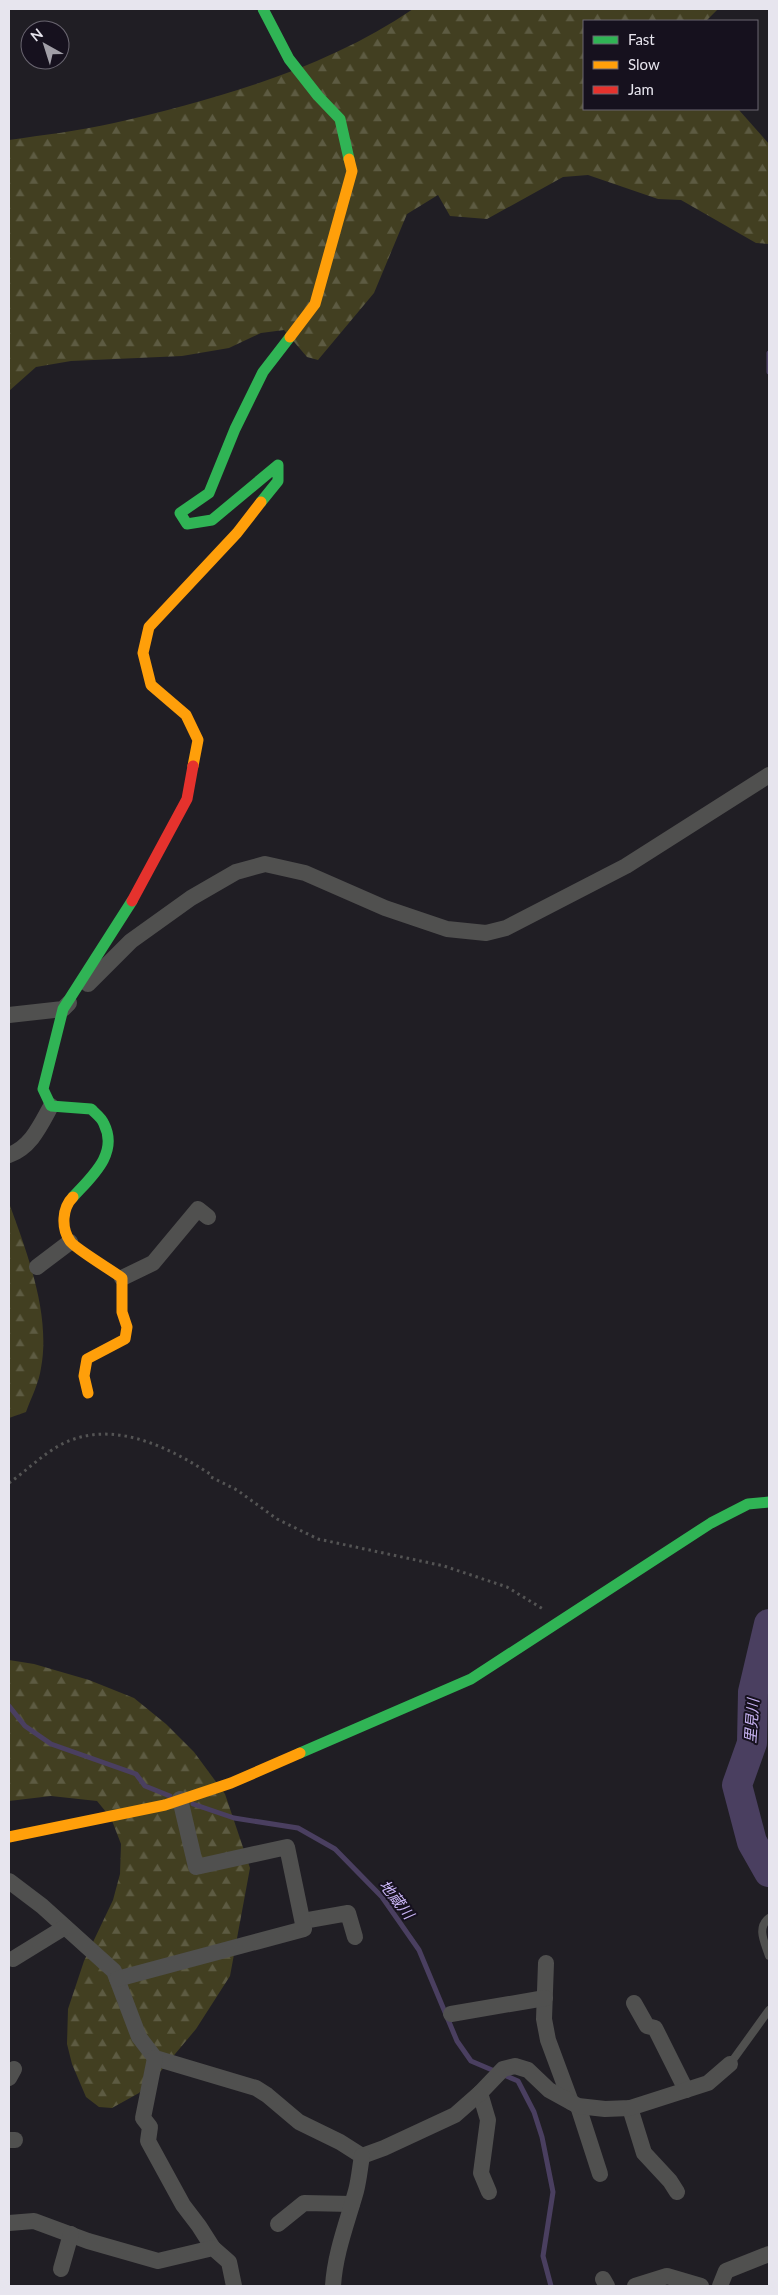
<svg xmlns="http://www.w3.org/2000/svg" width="778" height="2295" font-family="Lato,'Noto Sans JP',sans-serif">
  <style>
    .forest { fill: url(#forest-firs) }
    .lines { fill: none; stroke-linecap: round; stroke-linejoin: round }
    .stream { stroke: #4a3f60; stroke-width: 5 }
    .river { stroke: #4a3f60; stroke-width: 30 }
    .path { stroke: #545454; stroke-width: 3; stroke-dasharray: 2.5 4; stroke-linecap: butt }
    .lane { stroke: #50504f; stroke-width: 8 }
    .street { stroke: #50504f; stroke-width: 16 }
    .fast { stroke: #30b455; stroke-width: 11 }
    .slow { stroke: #ff9f0a; stroke-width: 11 }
    .jam { stroke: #e5322d; stroke-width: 11 }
    .labels { text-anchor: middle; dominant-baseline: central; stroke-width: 4; stroke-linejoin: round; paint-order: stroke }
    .water-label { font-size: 15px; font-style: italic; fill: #c8b4f4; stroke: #16111e }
  </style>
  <defs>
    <pattern id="forest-firs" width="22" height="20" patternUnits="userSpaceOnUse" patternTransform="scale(1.25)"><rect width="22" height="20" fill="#423f21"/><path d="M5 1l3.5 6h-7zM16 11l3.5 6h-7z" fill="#5d5b42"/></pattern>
  </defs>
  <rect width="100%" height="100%" fill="#201e24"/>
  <g class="forest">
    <path d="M413,9H718L706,21H584V109L739,110L769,144V244L756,243L681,200L658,199L588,175L563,177L487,219L450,216L438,195L407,214L374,293L318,360L307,357L284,330L261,333L229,348L182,356L71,361L36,367L9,391V140C43,135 79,131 114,123C215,100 327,68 413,9Z"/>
    <path d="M9,1203C27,1252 51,1315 41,1368C39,1383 31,1398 26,1412L9,1418Z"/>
    <path d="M9,1660L34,1664L89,1680L134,1698L166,1724L194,1752L225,1794L250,1868L230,1976L196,2029L160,2072L139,2093L112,2108L99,2107L86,2097L72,2064L67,2044L68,2009L84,1961L113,1900L120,1874L121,1844L111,1818L97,1801L51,1796L9,1801Z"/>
  </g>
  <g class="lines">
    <g class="stream">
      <path d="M769,353V372"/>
      <path d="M9,1706L25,1726L51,1744L136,1774L145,1786L170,1796"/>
      <path d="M193,1804L234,1818L298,1828L335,1849L382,1897L419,1950L457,2041L471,2061L518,2081L534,2112L542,2137L553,2192L543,2256L551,2286"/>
    </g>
    <path class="river" d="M769,1624L753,1692L752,1743L737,1785L752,1842L769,1872"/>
    <path class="path" d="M9,1483C26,1471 43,1454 62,1444C112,1419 167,1446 210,1474L211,1477L237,1490L277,1519L318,1539L444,1566L507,1587L543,1609"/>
    <g class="lane">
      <path d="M769,1918C756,1928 765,1943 769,1956"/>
      <path d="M730,2064L769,2010"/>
    </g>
    <g class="street">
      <path d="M88,984L131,941L191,898L236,872L265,864L305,873L385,908L447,929L486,933L506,928L626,866L769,775"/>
      <path d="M9,1015L63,1009L69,1003"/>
      <path d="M9,1155C31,1147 40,1126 51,1106"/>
      <path d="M37,1267L70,1242"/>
      <path d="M122,1278L153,1263L198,1209L208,1217"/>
      <path d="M9,1881L42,1906L114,1971L139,2037L155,2058L256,2088L267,2095L299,2122L340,2142L362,2156"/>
      <path d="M303,1921L348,1913L355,1937"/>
      <path d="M13,1959L65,1927"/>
      <path d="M546,1963L544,2019L548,2040L571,2102"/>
      <path d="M117,1979L304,1929L287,1847L196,1867L180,1799"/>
      <path d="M634,2003L647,2026L655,2028L686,2090"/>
      <path d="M451,2014L545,1998"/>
      <path d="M155,2058L143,2118L150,2127L148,2141L183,2205L199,2226L213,2248"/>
      <path d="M9,2078L14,2069"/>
      <path d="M480,2093L488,2120L481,2173L489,2192"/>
      <path d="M578,2106L600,2174"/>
      <path d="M630,2108L644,2153L670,2181L677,2192"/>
      <path d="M9,2140H15"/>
      <path d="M362,2156L384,2148L455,2115L480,2093L503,2069L515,2066L528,2070L549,2090L578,2106L605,2109L630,2108L708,2083L730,2064"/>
      <path d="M9,2223L34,2221L88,2241L158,2261L213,2248L229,2262L234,2286"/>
      <path d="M278,2224L304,2203L352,2204"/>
      <path d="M61,2269L71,2234"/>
      <path d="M603,2279L607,2286"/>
      <path d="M333,2286C335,2253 347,2223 356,2191C359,2180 360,2167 362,2156"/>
      <path d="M635,2286L667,2276L701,2286"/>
      <path d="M720,2286L726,2271L769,2254"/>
    </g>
    <g class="fast">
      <path d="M263,9L289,59L318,96L340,119L349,159"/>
      <path d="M261,502L278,481V465L212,520L187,524L180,513L209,493L235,429L263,372L290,337"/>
      <path d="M73,1197C91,1177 119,1154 104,1124C102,1118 95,1113 91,1109L51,1106L43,1089L63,1009L132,901"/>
      <path d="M300,1753L471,1679L711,1523L748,1504L769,1502"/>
    </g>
    <g class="slow">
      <path d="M290,337L315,304L352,171L349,159"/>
      <path d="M193,766L198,740L186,715L151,685L143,653L149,627L237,533L261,502"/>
      <path d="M73,1197C62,1208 61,1228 70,1241C74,1248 113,1271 122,1278V1312L127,1327L125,1339L87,1359L84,1376L88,1393"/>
      <path d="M9,1837L165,1805L231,1783L300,1753"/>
    </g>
    <path class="jam" d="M132,901L187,799L193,766"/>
  </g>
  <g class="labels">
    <g class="water-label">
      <text transform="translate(751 1721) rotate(-86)">里見川</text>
      <text transform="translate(397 1899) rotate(52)">地蔵川</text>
    </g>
  </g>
  <rect width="778" height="2295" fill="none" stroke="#e7e5ee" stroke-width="20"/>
  <rect x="583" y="20" width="175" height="90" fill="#16111e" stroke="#6a6671"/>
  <rect x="593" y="36" width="25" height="8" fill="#30b455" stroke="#6a6671"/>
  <text x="628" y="45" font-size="15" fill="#e7e5ee">Fast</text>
  <rect x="593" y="61" width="25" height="8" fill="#ff9f0a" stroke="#6a6671"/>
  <text x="628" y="70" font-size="15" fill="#e7e5ee">Slow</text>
  <rect x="593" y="86" width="25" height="8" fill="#e5322d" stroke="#6a6671"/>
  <text x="628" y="95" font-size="15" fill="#e7e5ee">Jam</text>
  <g transform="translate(45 45) rotate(321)"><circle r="24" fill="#16111e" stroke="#6a6671"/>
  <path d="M0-4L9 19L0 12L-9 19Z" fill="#a19fa7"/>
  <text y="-8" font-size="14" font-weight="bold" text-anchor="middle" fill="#e7e5ee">N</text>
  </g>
</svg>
